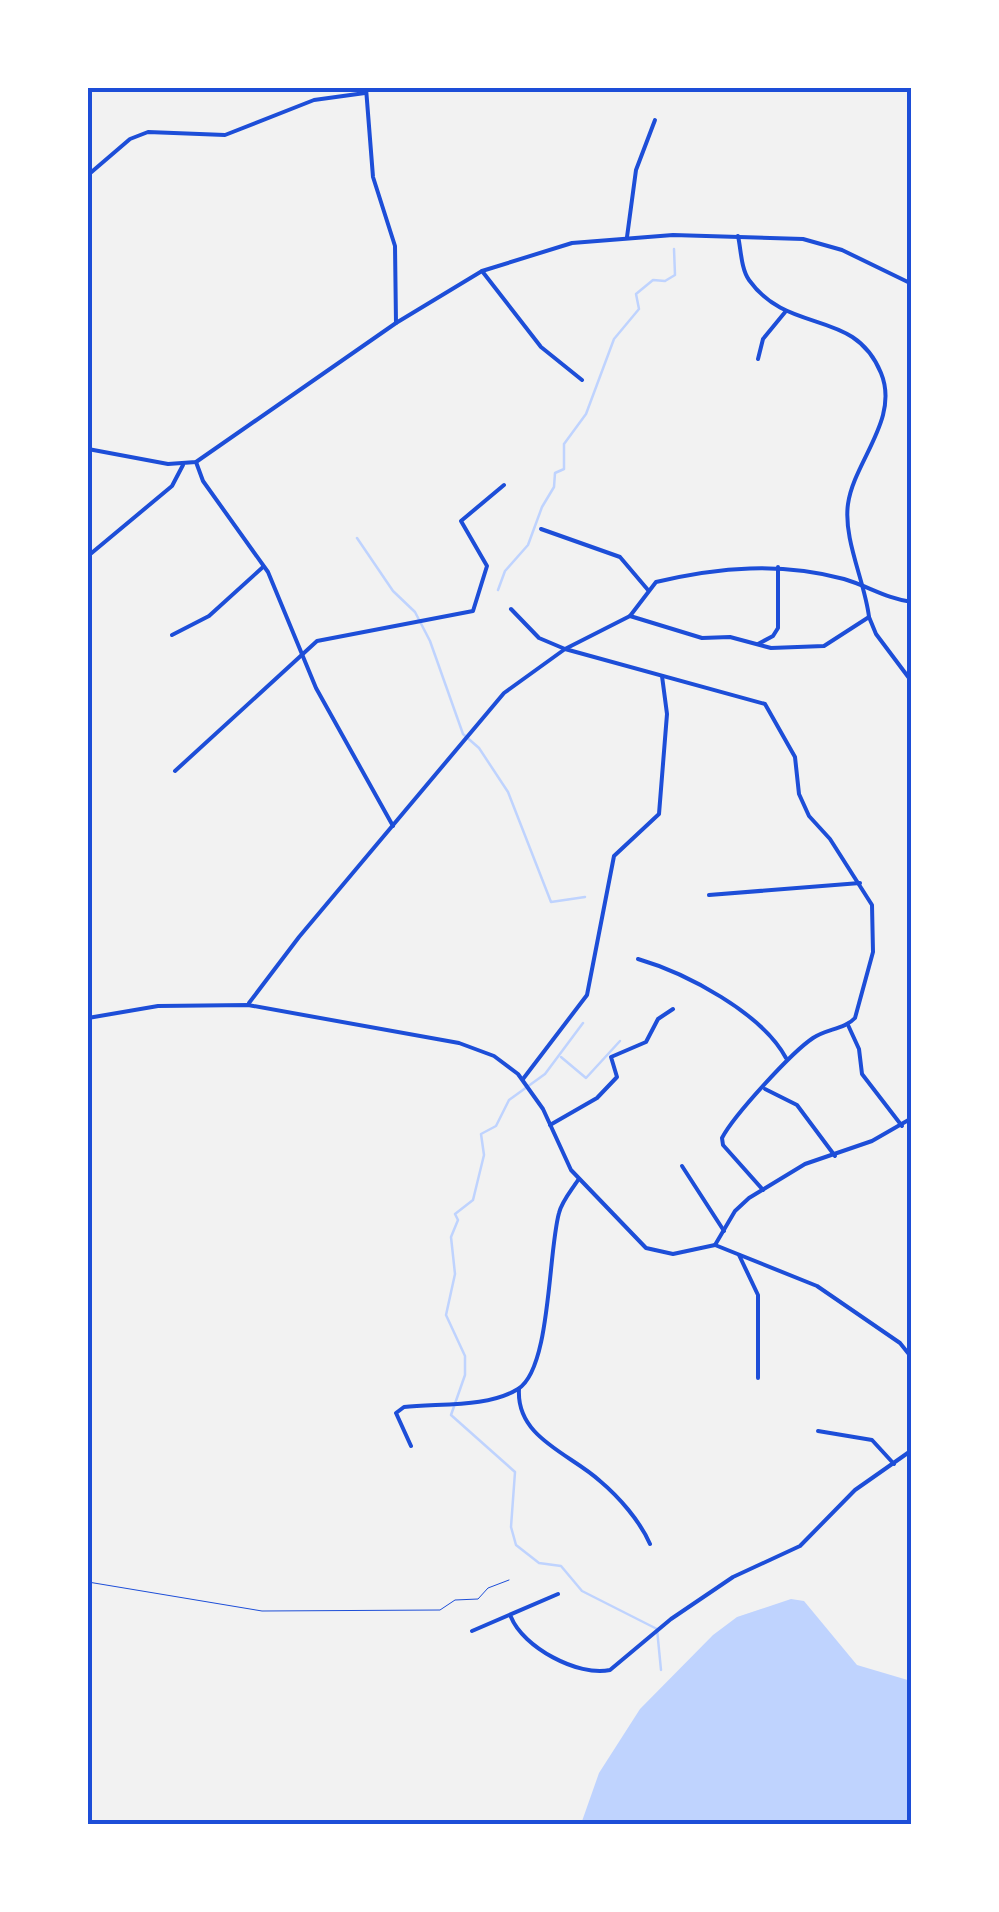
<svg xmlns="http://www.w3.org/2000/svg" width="999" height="1912" font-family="'IBM Plex Sans',sans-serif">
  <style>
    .water { fill: #bfd3fe }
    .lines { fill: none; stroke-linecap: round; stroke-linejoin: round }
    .stream { stroke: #bfd3fe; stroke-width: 2.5 }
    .path { stroke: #1d4ed8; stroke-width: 1 }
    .minor { stroke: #1d4ed8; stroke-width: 4 }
    .tertiary { stroke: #1d4ed8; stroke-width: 4 }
    .neatline { fill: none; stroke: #1d4ed8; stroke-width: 4 }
  </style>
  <rect width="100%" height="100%" fill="#f2f2f2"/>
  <path class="water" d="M791,1599L804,1601L857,1665L911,1681V1824H581L599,1773L640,1709L713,1635L737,1617Z"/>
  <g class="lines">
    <g class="stream">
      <path d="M357,538L393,591L415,612L430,641L463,734L479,748L508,792L551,902L585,897"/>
      <path d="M498,590L505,571L528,545L542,507L554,487L555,473L564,469V444L586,414L614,339L639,309L636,294L653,280L665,281L675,275L674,249"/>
      <path d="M583,1023L545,1074L509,1100L496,1126L481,1134L484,1155L473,1200L455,1214L458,1220L451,1237L455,1274L446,1315L465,1356V1375L451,1415L515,1472L511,1527L516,1545L539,1563L561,1566L582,1591L657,1629L661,1670"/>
      <path d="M561,1057L586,1078L620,1041"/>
    </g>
    <path class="path" d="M88,1582L262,1611L440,1610L455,1600L478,1599L488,1588L509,1580"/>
    <g class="minor">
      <path d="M366,88L373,177L395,246L396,323"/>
      <path d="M88,175L130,139L148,132L225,135L314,100L365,93"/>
      <path d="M738,236C741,249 741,269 749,280C789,336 854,307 881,373C900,419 854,461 848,504C843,539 865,582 869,617L876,634L912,682"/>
      <path d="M627,237L636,170L655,120"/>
      <path d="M482,271L541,347L582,380"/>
      <path d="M758,359L763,339L786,311"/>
      <path d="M196,462L203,481L268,572L316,688L393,826"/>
      <path d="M541,529L620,557L648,590"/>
      <path d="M88,556L172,486L183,465"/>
      <path d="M511,609L539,638L565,649L765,704L795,757L799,794L809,816L830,839L872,905L873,952L855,1018C845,1029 826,1029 813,1038C792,1052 734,1115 722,1138L723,1145L763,1190"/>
      <path d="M630,616L702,638L730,637L771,648L824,646L869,617"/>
      <path d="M172,635L209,616L263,567"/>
      <path d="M758,644L773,636L778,628V567"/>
      <path d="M175,771L317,641L473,611L487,566L461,521L504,485"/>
      <path d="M709,895L860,883"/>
      <path d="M638,959C686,973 762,1013 786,1058"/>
      <path d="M249,1003L299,937L504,693L565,649L630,616L656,582C720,567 780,562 844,579C868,586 887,599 912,602"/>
      <path d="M88,1018L158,1006L248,1005L459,1043L494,1056L518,1074L543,1109L571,1170L646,1248L673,1254L715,1245L735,1211L749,1198L805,1164L872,1141L912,1118"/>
      <path d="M848,1025L859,1049L862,1074L902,1126"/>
      <path d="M523,1079L587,995L614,856L659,814L667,714L662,676"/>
      <path d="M765,1089L797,1105L835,1156"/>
      <path d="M550,1125L597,1098L617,1077L611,1057L646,1042L658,1019L673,1009"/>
      <path d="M682,1166L724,1231"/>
      <path d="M715,1245L817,1286L900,1343L912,1358"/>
      <path d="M739,1255L758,1295V1378"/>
      <path d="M519,1389C516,1438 571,1454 600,1481C619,1497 640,1521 650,1544"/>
      <path d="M818,1431L872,1440L894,1464"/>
      <path d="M411,1446L396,1413L404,1407C439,1403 487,1408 518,1389C551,1369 548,1252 559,1213C562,1201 571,1191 578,1180"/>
      <path d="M511,1617C523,1647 578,1677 610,1670L671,1619L733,1577L800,1546L855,1490L912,1450"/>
      <path d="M472,1631L558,1594"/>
    </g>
    <path class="tertiary" d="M88,449L168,464L196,462L396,323L482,271L572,243L673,235L803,239L842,250L912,284"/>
  </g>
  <rect width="999" height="1912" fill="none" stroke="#ffffff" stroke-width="180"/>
  <rect x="90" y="90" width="819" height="1732" class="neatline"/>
</svg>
